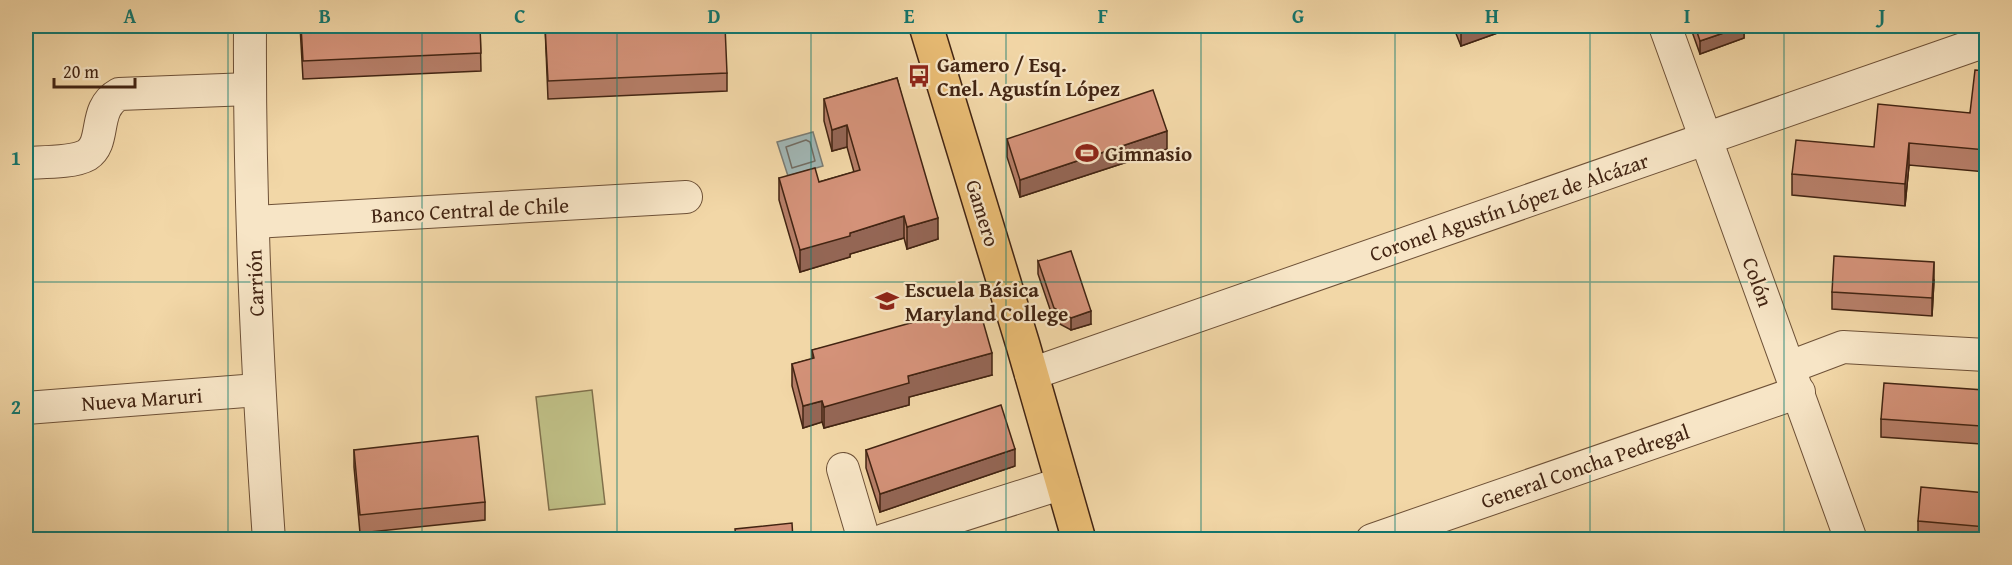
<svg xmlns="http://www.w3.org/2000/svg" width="2012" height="565" font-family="'Gentium Book Plus',serif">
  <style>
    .green { fill: #bebd84; stroke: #80704b; stroke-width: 1.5 }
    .water { fill: #a1b6b4; stroke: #7b7c73; stroke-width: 1.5 }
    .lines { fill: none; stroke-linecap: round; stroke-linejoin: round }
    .shore { stroke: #726d63; stroke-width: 1.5 }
    .minor-casing { stroke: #6e5137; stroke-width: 34 }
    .major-casing { stroke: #422412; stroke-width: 36 }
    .minor { stroke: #f7e5c6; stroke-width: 32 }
    .major { stroke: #e9bc74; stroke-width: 33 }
    .wall { fill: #b67e68; stroke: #422412; stroke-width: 1.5 }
    .shaded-wall { fill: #946655; stroke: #422412; stroke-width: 1.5 }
    .building { fill: #d49279; stroke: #422412; stroke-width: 1.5 }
    .grid { fill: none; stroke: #0f766e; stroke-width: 1.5; stroke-opacity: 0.55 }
    .labels { text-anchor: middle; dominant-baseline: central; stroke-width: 4.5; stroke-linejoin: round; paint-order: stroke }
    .poi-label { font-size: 21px; font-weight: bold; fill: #422412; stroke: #f7e5c6; text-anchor: start }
    .street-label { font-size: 21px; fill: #422412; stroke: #f7e5c6 }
    .neatline { fill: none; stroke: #0f766e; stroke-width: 2 }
    .grid-label { font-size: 20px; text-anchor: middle; font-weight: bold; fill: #0f766e }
  </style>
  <rect width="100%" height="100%" fill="#f2d7a7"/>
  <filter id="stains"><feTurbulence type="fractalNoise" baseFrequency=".00333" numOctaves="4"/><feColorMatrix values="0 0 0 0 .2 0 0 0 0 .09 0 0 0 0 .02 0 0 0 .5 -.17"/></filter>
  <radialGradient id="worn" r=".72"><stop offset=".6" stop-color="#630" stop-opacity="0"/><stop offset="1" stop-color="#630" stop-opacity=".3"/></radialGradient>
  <path class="green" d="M592,390L605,504L549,510L536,397Z"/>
  <path class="water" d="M813,132L823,166L788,176L777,142Z"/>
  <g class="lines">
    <path class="shore" d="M806,140L810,142L815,161L792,168L786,147Z"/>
    <g class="minor-casing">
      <g id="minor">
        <path d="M250,26C249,197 257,369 269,540"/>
        <path d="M1665,26L1851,540"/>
        <path d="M26,163C42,162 73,163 87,155C107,142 92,109 119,94L250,89"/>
        <path d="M254,222L686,197"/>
        <path d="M1790,367L1843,347L1986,355"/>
        <path d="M1031,374L1986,41"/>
        <path d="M26,408L258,390"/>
        <path d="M843,469L864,540"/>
        <path d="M884,540L1063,483"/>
        <path d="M1372,540L1799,392"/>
      </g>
    </g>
    <g class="major-casing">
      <path id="major" d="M926,26L1023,345L1079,540"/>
    </g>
    <use href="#minor" class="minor"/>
    <use href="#major" class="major"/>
  </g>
  <g class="wall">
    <path d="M300,26H480L481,71L303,79Z"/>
    <path d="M545,26L727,73V91L548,99Z"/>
    <path d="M1453,26H1517L1461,46Z"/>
    <path d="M1690,26H1744V38L1700,54Z"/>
    <path d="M1986,71V172L1909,165L1905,206L1792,195V174L1874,147L1970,113Z"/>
    <path d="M897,78L938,239L907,249L904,238L850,254V257L800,272L779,200V178L819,182L854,172L847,147L832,151L824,121V99Z"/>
    <path d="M1007,139L1167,149L1020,197L1007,157Z"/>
    <path d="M1038,261L1091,324L1071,330L1054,321L1038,274Z"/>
    <path d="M1934,280L1932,316L1832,309V292Z"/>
    <path d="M949,320L992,375L909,397V405L824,428L822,422L803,428L792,386V364L812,359V350Z"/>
    <path d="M1984,408L1981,444L1881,437V419Z"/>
    <path d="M354,450L485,502V520L360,533L354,467Z"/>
    <path d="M866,450L1015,466L880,512L866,468Z"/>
    <path d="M1986,493V540H1918V521Z"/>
  </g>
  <g class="shaded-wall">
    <path d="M1461,26H1517L1461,46Z"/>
    <path d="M1744,26V38L1700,54V41Z"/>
    <path d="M847,125V147L832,151V130Z"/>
    <path d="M1167,131V149L1020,197V180Z"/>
    <path d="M1909,143V165L1905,206V184Z"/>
    <path d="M904,216V238L850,254V257L800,272V250L850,233Z"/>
    <path d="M938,218V239L907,249V227Z"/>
    <path d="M1934,262V280L1932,316V298Z"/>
    <path d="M1091,311V324L1071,330V318Z"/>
    <path d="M992,353V375L909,397V405L824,428V407L908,376Z"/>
    <path d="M1984,390V408L1981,444V426Z"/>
    <path d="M822,401V422L803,428V406Z"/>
    <path d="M1015,449V466L880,512V494Z"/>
  </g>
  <g class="building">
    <path d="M301,26H480L481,53L303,61Z"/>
    <path d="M545,26H725L727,73L548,81Z"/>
    <path d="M1695,26H1744L1700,41Z"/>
    <path d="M1975,70L1986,71V150L1909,143L1905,184L1792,174L1796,140L1874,147L1878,104L1970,113Z"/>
    <path d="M897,78L938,218L907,227L904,216L850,233V236L800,250L779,178L815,168L819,182L860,170L847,125L832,130L824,99Z"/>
    <path d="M1153,90L1167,131L1020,180L1007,139Z"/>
    <path d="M1071,251L1091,311L1071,318L1054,308L1038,261Z"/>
    <path d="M1834,256L1934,262L1932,298L1832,292Z"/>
    <path d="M980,311L992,353L908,376L909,383L824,407L822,401L803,406L792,364L814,358L812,350L947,313L949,320Z"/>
    <path d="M1884,383L1984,390L1981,426L1881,419Z"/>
    <path d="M1001,405L1015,449L880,494L866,450Z"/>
    <path d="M478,436L485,502L360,515L354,450Z"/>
    <path d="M1921,487L1986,493V527L1918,521Z"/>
    <path d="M792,523L793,540H736L735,529Z"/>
  </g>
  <path class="grid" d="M228,26V540M422,26V540M617,26V540M811,26V540M1006,26V540M1201,26V540M1395,26V540M1590,26V540M1784,26V540M26,282H1986"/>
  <defs>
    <g id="bus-bare" transform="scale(1.8)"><path d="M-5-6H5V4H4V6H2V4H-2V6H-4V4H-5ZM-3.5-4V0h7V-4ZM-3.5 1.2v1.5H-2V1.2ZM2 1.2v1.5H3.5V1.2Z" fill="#8f2418" stroke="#f7e5c6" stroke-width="2.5" paint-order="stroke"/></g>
    <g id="stadium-bare" transform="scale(1.8)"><path d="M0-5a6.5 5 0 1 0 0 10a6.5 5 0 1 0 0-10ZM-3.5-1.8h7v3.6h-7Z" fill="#8f2418" stroke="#f7e5c6" stroke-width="2.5" paint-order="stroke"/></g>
    <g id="school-bare" transform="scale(1.8)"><path d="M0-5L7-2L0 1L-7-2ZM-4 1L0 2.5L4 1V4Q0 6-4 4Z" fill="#8f2418" stroke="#f7e5c6" stroke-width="2.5" paint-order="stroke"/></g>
  </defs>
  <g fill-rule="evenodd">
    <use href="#bus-bare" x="919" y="76"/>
    <use href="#stadium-bare" x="1087" y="153"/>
    <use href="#school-bare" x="887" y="301"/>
  </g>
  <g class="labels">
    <g class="poi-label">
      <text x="937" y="64">Gamero / Esq.<tspan x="937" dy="24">Cnel. Agustín López</tspan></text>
      <text x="1105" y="153">Gimnasio</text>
      <text x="905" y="289">Escuela Básica<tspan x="905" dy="24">Maryland College</tspan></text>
    </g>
    <g class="street-label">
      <text transform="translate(1509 207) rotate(-19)">Coronel Agustín López de Alcázar</text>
      <text transform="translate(470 210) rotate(-3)">Banco Central de Chile</text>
      <text transform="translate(983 213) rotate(73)">Gamero</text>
      <text transform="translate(1758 282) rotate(70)">Colón</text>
      <text transform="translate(255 283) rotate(-92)">Carrión</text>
      <text transform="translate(142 399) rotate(-4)">Nueva Maruri</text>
      <text transform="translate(1585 466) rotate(-19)">General Concha Pedregal</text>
    </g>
  </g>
  <rect width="2012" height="565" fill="none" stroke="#f2d7a7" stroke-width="66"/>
  <path d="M54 78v9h81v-9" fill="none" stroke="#422412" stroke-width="3"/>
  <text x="63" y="78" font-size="18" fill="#422412" stroke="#f7e5c6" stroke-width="4.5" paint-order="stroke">20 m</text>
  <rect x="33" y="33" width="1946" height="499" class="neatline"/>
  <g class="grid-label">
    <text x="130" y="23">A</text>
    <text x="325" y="23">B</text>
    <text x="520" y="23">C</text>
    <text x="714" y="23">D</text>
    <text x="909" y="23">E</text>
    <text x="1103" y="23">F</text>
    <text x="1298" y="23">G</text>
    <text x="1492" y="23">H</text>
    <text x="1687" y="23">I</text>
    <text x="1882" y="23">J</text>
    <text x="16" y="165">1</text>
    <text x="16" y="414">2</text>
  </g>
  <rect width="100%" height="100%" filter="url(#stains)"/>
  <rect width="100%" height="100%" fill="url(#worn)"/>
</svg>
